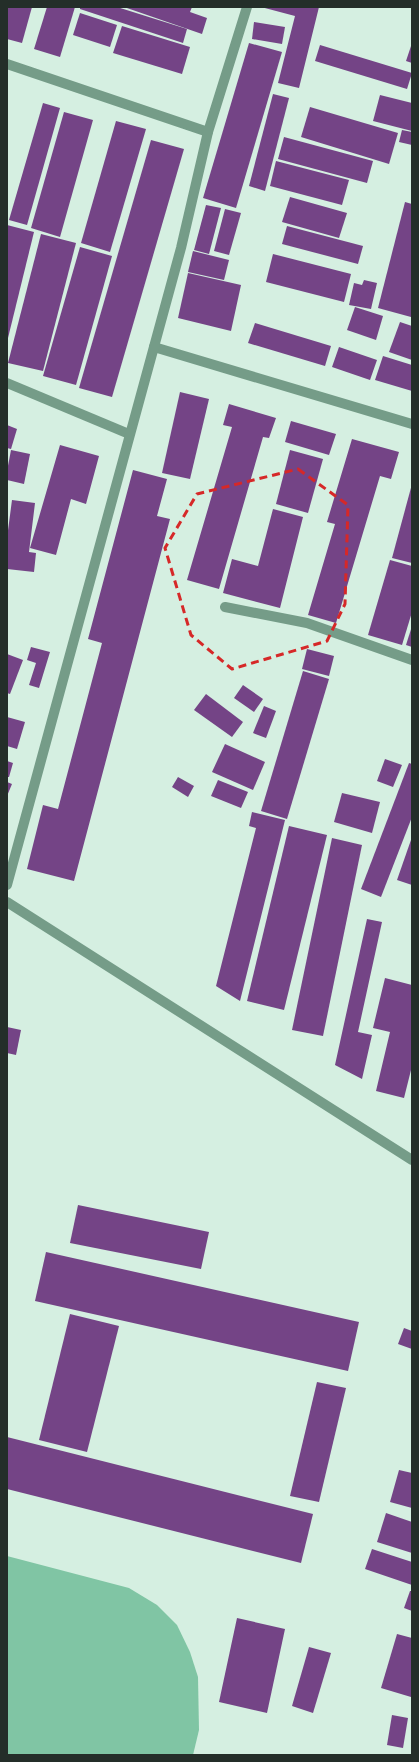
<svg xmlns="http://www.w3.org/2000/svg" width="419" height="1762" font-family="'Libre Baskerville',serif">
  <style>
    .green { fill: #80c5a4 }
    .building { fill: #744486 }
    .lines { fill: none; stroke-linecap: round; stroke-linejoin: round }
    .minor { stroke: #759c88; stroke-width: 10 }
    .marked { fill: none; stroke: #d62828; stroke-width: 3; stroke-dasharray: 8 5; stroke-linejoin: round }
  </style>
  <rect width="100%" height="100%" fill="#d5efe1"/>
  <path class="green" d="M7,1556L129,1588L157,1605L177,1625L190,1652L198,1677L199,1730L193,1755H7Z"/>
  <g class="building">
    <path d="M7,7H32L22,43L7,39Z"/>
    <path d="M47,7H75L60,57L34,49Z"/>
    <path d="M80,7H117L187,29L183,43L80,9Z"/>
    <path d="M124,7H192L190,12L207,18L202,34Z"/>
    <path d="M261,7H319L299,88L278,83L295,16Z"/>
    <path d="M80,13L117,25L110,47L73,35Z"/>
    <path d="M254,22L285,27L282,44L252,39Z"/>
    <path d="M122,26L190,47L182,74L113,53Z"/>
    <path d="M249,43L282,52L236,208L203,198Z"/>
    <path d="M412,43V63L406,61Z"/>
    <path d="M320,45L412,73L407,89L315,61Z"/>
    <path d="M273,94L289,98L265,191L249,186Z"/>
    <path d="M380,95L412,103V131L373,121Z"/>
    <path d="M43,103L60,108L27,225L9,220Z"/>
    <path d="M310,107L398,133L389,164L301,137Z"/>
    <path d="M64,112L93,120L60,237L31,228Z"/>
    <path d="M116,121L146,129L110,252L81,243Z"/>
    <path d="M402,130L412,132V145L399,142Z"/>
    <path d="M284,137L373,161L367,183L278,159Z"/>
    <path d="M151,140L184,149L112,397L79,388Z"/>
    <path d="M276,161L349,180L342,205L270,186Z"/>
    <path d="M290,197L347,213L339,238L282,222Z"/>
    <path d="M405,202L412,204L411,317L378,308Z"/>
    <path d="M206,205L221,208L209,254L194,250Z"/>
    <path d="M225,209L241,213L229,255L214,251Z"/>
    <path d="M7,225L34,232L8,338H7Z"/>
    <path d="M287,226L363,246L358,264L282,244Z"/>
    <path d="M41,234L76,243L43,371L8,363Z"/>
    <path d="M80,247L112,256L76,385L43,376Z"/>
    <path d="M193,251L229,260L224,280L188,272Z"/>
    <path d="M273,254L351,274L344,302L266,282Z"/>
    <path d="M188,273L241,285L231,331L178,318Z"/>
    <path d="M364,280L377,283L371,309L349,305L354,283L362,285Z"/>
    <path d="M355,307L383,316L376,340L347,330Z"/>
    <path d="M400,322L412,326V360L389,352Z"/>
    <path d="M255,323L331,346L325,366L248,343Z"/>
    <path d="M339,347L377,360L370,380L332,367Z"/>
    <path d="M383,356L412,365V391L375,380Z"/>
    <path d="M180,392L209,399L190,479L162,473Z"/>
    <path d="M229,404L276,418L269,438L263,437L219,589L187,580L232,427L223,425Z"/>
    <path d="M291,421L336,434L329,455L285,442Z"/>
    <path d="M7,425L17,429L11,449L7,448Z"/>
    <path d="M352,439L399,452L391,479L380,476L336,623L308,615L335,524L327,522Z"/>
    <path d="M60,445L99,456L86,504L71,499L56,555L30,548Z"/>
    <path d="M11,450L30,454L24,484L7,480V471Z"/>
    <path d="M290,450L323,459L308,513L276,504Z"/>
    <path d="M133,470L167,479L157,516L170,519L74,881L27,869L43,805L58,809L102,643L88,639Z"/>
    <path d="M412,484V563L392,558Z"/>
    <path d="M12,500L35,503L29,552L36,553L34,572L7,569V538Z"/>
    <path d="M273,509L303,517L280,608L223,593L232,559L258,566Z"/>
    <path d="M390,560L412,566V612L402,645L368,635Z"/>
    <path d="M412,626V647L406,645Z"/>
    <path d="M31,647L50,652L39,688L29,685L36,663L27,660Z"/>
    <path d="M307,649L334,656L329,676L302,669Z"/>
    <path d="M7,654L23,660L10,694L7,693Z"/>
    <path d="M303,671L329,679L287,819L261,811Z"/>
    <path d="M243,685L263,699L254,712L234,698Z"/>
    <path d="M206,694L243,722L232,737L194,710Z"/>
    <path d="M264,706L276,711L266,738L253,733Z"/>
    <path d="M7,717L25,722L17,749L7,746Z"/>
    <path d="M225,744L265,762L253,790L212,772Z"/>
    <path d="M385,759L402,765L393,787L377,781Z"/>
    <path d="M7,761L13,763L9,777H7Z"/>
    <path d="M409,763L412,764V817L381,897L361,889Z"/>
    <path d="M178,777L194,786L188,797L172,787Z"/>
    <path d="M218,780L248,792L241,808L211,796Z"/>
    <path d="M7,782L12,784L7,796Z"/>
    <path d="M342,793L380,802L372,833L334,822Z"/>
    <path d="M252,812L285,820L240,1001L216,986L256,828L249,826Z"/>
    <path d="M289,826L327,835L284,1010L247,1001Z"/>
    <path d="M412,837V885L397,880Z"/>
    <path d="M332,838L362,845L323,1036L292,1030Z"/>
    <path d="M367,919L382,922L358,1032L372,1035L362,1079L335,1065Z"/>
    <path d="M385,978L412,985V1066L404,1098L376,1091L390,1032L373,1028Z"/>
    <path d="M7,1027L21,1030L16,1055L7,1053Z"/>
    <path d="M78,1205L209,1232L201,1269L70,1243Z"/>
    <path d="M46,1252L359,1322L348,1371L35,1301Z"/>
    <path d="M70,1314L119,1326L87,1452L39,1440Z"/>
    <path d="M404,1328L412,1331V1349L398,1344Z"/>
    <path d="M317,1382L346,1388L319,1502L290,1496Z"/>
    <path d="M7,1437L313,1514L301,1563L7,1489Z"/>
    <path d="M399,1470L412,1473V1508L390,1502Z"/>
    <path d="M386,1513L412,1522V1553L377,1542Z"/>
    <path d="M372,1549L412,1562V1585L365,1569Z"/>
    <path d="M410,1591H412V1611L404,1608Z"/>
    <path d="M237,1618L285,1629L267,1713L219,1702Z"/>
    <path d="M397,1634L412,1638L411,1697L381,1688Z"/>
    <path d="M309,1647L331,1653L313,1713L292,1706Z"/>
    <path d="M392,1715L408,1718L403,1748L387,1745Z"/>
  </g>
  <g class="lines">
    <g class="minor">
      <path d="M7,64L208,132"/>
      <path d="M154,347L412,424"/>
      <path d="M7,383L129,434"/>
      <path d="M225,607L307,623L412,660"/>
      <path d="M7,885L181,248L208,132L247,7"/>
      <path d="M7,902L412,1160"/>
    </g>
  </g>
  <path class="marked" d="M298,469L348,505L345,604L327,641L232,669L191,635L165,548L197,494Z"/>
  <rect width="419" height="1762" fill="none" stroke="#242e29" stroke-width="16"/>
</svg>
